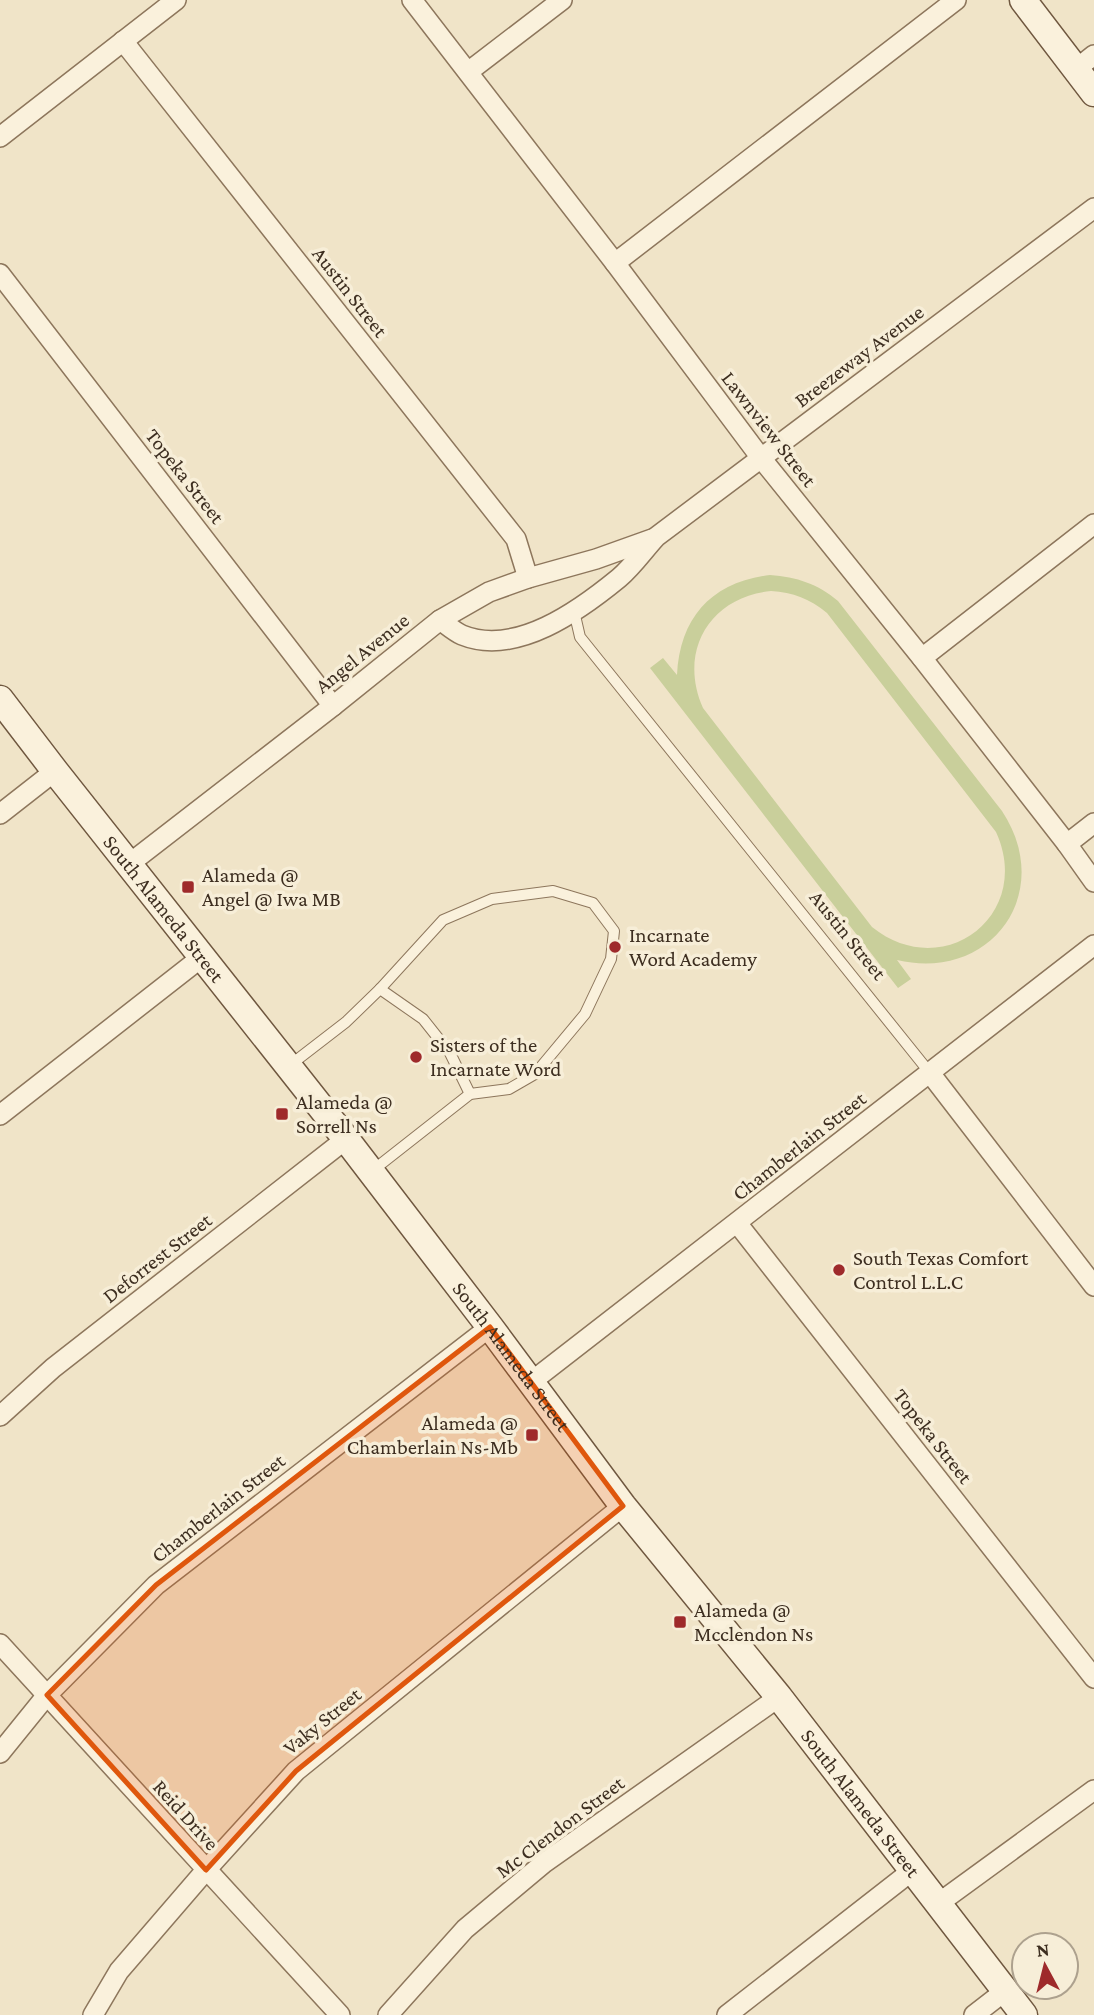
<svg xmlns="http://www.w3.org/2000/svg" width="1094" height="2015" font-family="'Crimson Pro',serif">
  <style>
    .green { fill: #c9cf9b; fill-rule: evenodd }
    .lines { fill: none; stroke-linecap: round; stroke-linejoin: round }
    .lane-casing { stroke: #8d765c; stroke-width: 12 }
    .street-casing { stroke: #8d765c; stroke-width: 22 }
    .secondary-casing { stroke: #6f573f; stroke-width: 29 }
    .lane { stroke: #faf1dc; stroke-width: 10 }
    .street { stroke: #faf1dc; stroke-width: 19 }
    .secondary { stroke: #faf1dc; stroke-width: 26 }
    .marked { fill: #df570d; fill-opacity: 0.2; stroke: #df570d; stroke-width: 5; stroke-linejoin: round }
    .poi-dot { fill: #9e2a2b; stroke: #f7eed8; stroke-width: 2.5 }
    .labels { text-anchor: middle; dominant-baseline: central; stroke-width: 7; stroke-linejoin: round; paint-order: stroke }
    .street-label { font-size: 21px; fill: #3d2e20; stroke: #f7eed8 }
    .poi-label { font-size: 21px; fill: #3d2e20; stroke: #f7eed8; text-anchor: start }
  </style>
  <rect width="100%" height="100%" fill="#f0e4c8"/>
  <path class="green" d="M770,575C797,577 818,584 838,601L1002,811C1056,893 991,982 897,960L911,979L898,988L650,668L663,658L677,675C680,617 712,582 770,575ZM771,591C793,592 810,599 827,613L996,832C1034,915 943,984 872,927L703,708C678,652 709,597 771,591Z"/>
  <g class="lines">
    <g class="lane-casing">
      <g id="lane">
        <path d="M574,611L580,637L930,1073"/>
        <path d="M380,989L423,1019L450,1053L470,1094"/>
        <path d="M289,1066L346,1022L380,989L443,920L492,899L553,891L593,903L614,931L611,959L585,1014L535,1074L509,1089L470,1094L372,1171"/>
      </g>
    </g>
    <g class="street-casing">
      <g id="street">
        <path d="M412,0L615,263L761,458L922,658L1067,844L1094,882"/>
        <path d="M123,41L516,539L528,578"/>
        <path d="M1075,70L1094,55"/>
        <path d="M468,72L562,0"/>
        <path d="M0,137L176,0"/>
        <path d="M615,263L956,0"/>
        <path d="M0,274L333,706"/>
        <path d="M440,620C447,625 455,632 462,635C516,657 580,610 619,578C633,566 644,550 656,537L1094,208"/>
        <path d="M922,658L1094,524"/>
        <path d="M0,814L55,771"/>
        <path d="M1067,844L1094,823"/>
        <path d="M129,864L333,706L440,620L489,592L528,578L596,559L652,539"/>
        <path d="M930,1073L1094,1286"/>
        <path d="M0,1115L202,957"/>
        <path d="M737,1223L1094,1678"/>
        <path d="M531,1382L1094,945"/>
        <path d="M0,1416L53,1368L346,1139"/>
        <path d="M0,1644L340,2015"/>
        <path d="M0,1753L47,1695L156,1585L490,1327"/>
        <path d="M939,1903L1094,1790"/>
        <path d="M93,2015L119,1971L206,1870L296,1771L623,1506"/>
        <path d="M388,2015L465,1929L544,1863L779,1697"/>
        <path d="M727,2015L913,1870"/>
        <path d="M974,2015L1005,1991"/>
      </g>
    </g>
    <g class="secondary-casing">
      <g id="secondary">
        <path d="M1023,0L1094,93"/>
        <path id="s1" d="M0,699L55,771L346,1139L490,1327L623,1506L779,1697L1024,2015"/>
      </g>
    </g>
    <use href="#lane" class="lane"/>
    <use href="#street" class="street"/>
    <use href="#secondary" class="secondary"/>
  </g>
  <path class="marked" d="M490,1327L623,1506L296,1771L206,1870L47,1695L156,1585Z"/>
  <g class="poi-dot">
    <rect x="181" y="880" width="14" height="14" rx="3.5"/>
    <circle cx="615" cy="947" r="7"/>
    <circle cx="416" cy="1057" r="7"/>
    <rect x="275" y="1107" width="14" height="14" rx="3.5"/>
    <circle cx="839" cy="1270" r="7"/>
    <rect x="525" y="1428" width="14" height="14" rx="3.5"/>
    <rect x="673" y="1615" width="14" height="14" rx="3.5"/>
  </g>
  <g class="labels">
    <g class="street-label">
      <text transform="translate(350 292) rotate(52)">Austin Street</text>
      <text transform="translate(859 356) rotate(-37)">Breezeway Avenue</text>
      <text transform="translate(769 429) rotate(52)">Lawnview Street</text>
      <text transform="translate(185 476) rotate(52)">Topeka Street</text>
      <text transform="translate(362 653) rotate(-39)">Angel Avenue</text>
      <text stroke="none"><textPath href="#s1" startOffset="266">South Alameda Street</textPath></text>
      <text transform="translate(848 935) rotate(51)">Austin Street</text>
      <text transform="translate(799 1146) rotate(-38)">Chamberlain Street</text>
      <text transform="translate(157 1258) rotate(-38)">Deforrest Street</text>
      <text stroke="none"><textPath href="#s1" startOffset="833">South Alameda Street</textPath></text>
      <text transform="translate(933 1436) rotate(52)">Topeka Street</text>
      <text transform="translate(218 1508) rotate(-38)">Chamberlain Street</text>
      <text transform="translate(322 1721) rotate(-39)">Vaky Street</text>
      <text stroke="none"><textPath href="#s1" startOffset="1400">South Alameda Street</textPath></text>
      <text transform="translate(186 1815) rotate(48)">Reid Drive</text>
      <text transform="translate(560 1827) rotate(-37)">Mc Clendon Street</text>
    </g>
    <g class="poi-label">
      <text x="202" y="875">Alameda @<tspan x="202" dy="24">Angel @ Iwa MB</tspan></text>
      <text x="629" y="935">Incarnate<tspan x="629" dy="24">Word Academy</tspan></text>
      <text x="430" y="1045">Sisters of the<tspan x="430" dy="24">Incarnate Word</tspan></text>
      <text x="296" y="1102">Alameda @<tspan x="296" dy="24">Sorrell Ns</tspan></text>
      <text x="853" y="1258">South Texas Comfort<tspan x="853" dy="24">Control L.L.C</tspan></text>
      <text x="518" y="1423" text-anchor="end">Alameda @<tspan x="518" dy="24">Chamberlain Ns-Mb</tspan></text>
      <text x="694" y="1610">Alameda @<tspan x="694" dy="24">Mcclendon Ns</tspan></text>
    </g>
  </g>
  <g transform="translate(1045 1966) rotate(353)"><circle r="33" fill="#f7eed8" stroke="#ada18e" stroke-width="2"/>
  <path d="M0-5L12 26L0 18L-12 26Z" fill="#9e2a2b"/>
  <text y="-10" font-size="19" font-weight="bold" text-anchor="middle" fill="#3d2e20">N</text>
  </g>
</svg>
